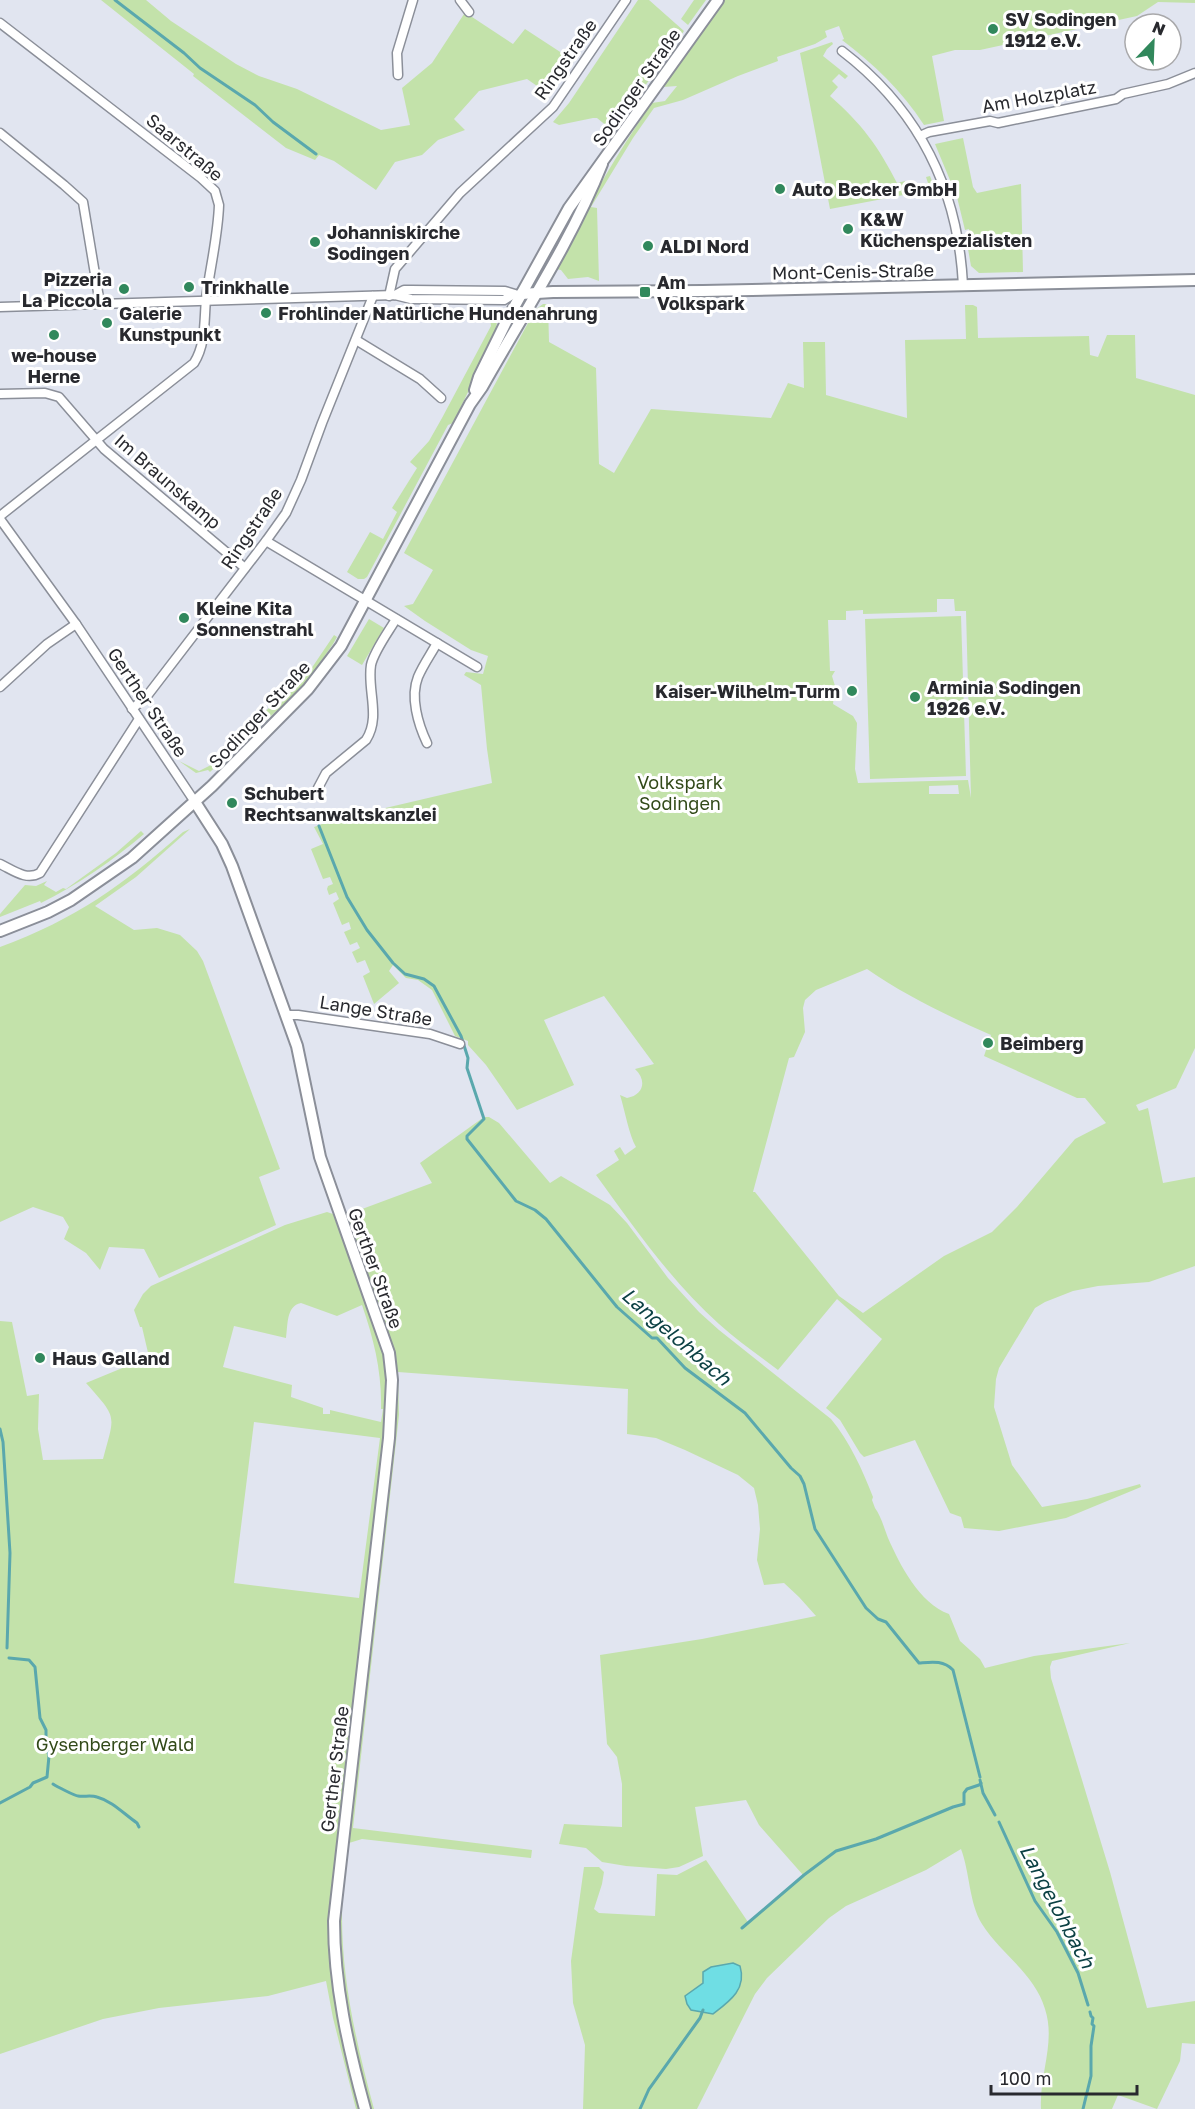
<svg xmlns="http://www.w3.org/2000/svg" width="1195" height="2109" font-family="'Golos Text',sans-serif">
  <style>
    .green { fill: #c3e2aa; fill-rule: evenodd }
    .water { fill: #6fdee4; stroke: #5aa8ad; stroke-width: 1.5 }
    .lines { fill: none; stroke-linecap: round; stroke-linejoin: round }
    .stream { stroke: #5aa8ad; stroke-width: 3 }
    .minor-casing { stroke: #8b8f99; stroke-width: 11 }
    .tertiary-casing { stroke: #8b8f99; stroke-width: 14 }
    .secondary-casing { stroke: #8b8f99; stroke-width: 14 }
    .minor { stroke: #fff; stroke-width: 8 }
    .tertiary { stroke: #fff; stroke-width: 10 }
    .secondary { stroke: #fff; stroke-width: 10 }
    .poi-dot { fill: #31885c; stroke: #fff; stroke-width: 2 }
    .labels { text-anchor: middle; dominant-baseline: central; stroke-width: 6; stroke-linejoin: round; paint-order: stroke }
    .poi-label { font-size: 18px; font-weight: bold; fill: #28292e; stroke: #fff; text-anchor: start }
    .street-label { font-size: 18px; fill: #28292e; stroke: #fff }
    .park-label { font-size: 18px; fill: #314918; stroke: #fff }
    .water-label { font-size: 20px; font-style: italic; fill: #0c4144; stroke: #fff }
  </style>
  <rect width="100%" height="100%" fill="#e1e5f0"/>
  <g class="green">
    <path d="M101,0H146L171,21L236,64L259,76L297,89L381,130L410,125L402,88L432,63L464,14L466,16L469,15L513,44L525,29L574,61L550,95L527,79L479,91L454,119L465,130L438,140L422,155L395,162L376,190L334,161L319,155L315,160L286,148L193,76L194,74Z"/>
    <path d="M638,0H649L684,31L613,131L597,118H593L559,125L553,122L569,103Z"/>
    <path d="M694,0H706L688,25L681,19Z"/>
    <path d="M724,0H1195V3L1158,2L1137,16L980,50H955L932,56L944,121L924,125C902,91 874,64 842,40L844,39L839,26L825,31L827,37L815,44L777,57L778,61L738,76L683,100L654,108L633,138L591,207L597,208L599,281L588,277L568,279L561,270L555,269C585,210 614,157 652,103L665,101L677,86L663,87Z"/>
    <path d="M832,42L833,44L827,49L823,56L848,76L845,79L839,74L832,81L838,87L830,96C862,124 878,146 897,183L905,181L907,189L928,183L926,177L930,176L935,189L830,209L800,53Z"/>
    <path d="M963,138L973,187L977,193L1021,184L1023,272L979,273L971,266L968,249L972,248L969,229L965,230L957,197L935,144Z"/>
    <path d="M543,304H548L549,342L596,368L599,464L614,473L651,409L771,418L788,383L804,388L803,342H825L826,395L907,418L905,340L966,339L965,305H973L977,307L978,338L1089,336L1090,355L1098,357L1107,335H1135L1136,378L1195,395V1048L1176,1088L1136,1105L1139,1111L1148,1108L1163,1183L1195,1177V1266L1149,1282L1098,1286L1073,1291L1045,1302L1035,1308L999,1368L996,1379L994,1407L1012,1465L1042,1507L1087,1499L1140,1484L1141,1487L1066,1518L999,1531L964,1528L961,1517L950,1513L915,1440L864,1457L860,1453L840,1420L826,1408L882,1339L837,1299L778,1370C758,1355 738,1341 719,1324C671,1281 633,1226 596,1175L619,1160L614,1151L620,1147L625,1155L636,1147C629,1135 625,1111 620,1095L627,1098C644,1095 647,1080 635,1069L654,1064L604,996L544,1020L574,1085L517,1110L486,1065L468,1045V1041L455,1036L432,990L418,980L406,978L393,965L389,971L399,983L374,1004L363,976L370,972L365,960L357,963L352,952L360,948L357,942L350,945L344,932L351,929L349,922L342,925L333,903L339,899L336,892L329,895L327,889L328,886L333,884L330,877L323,879L311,849L323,844L314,827L330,821L492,783L487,749L481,685L464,675L466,672L483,674L488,656L471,650L425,621L404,606L413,604L433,570L404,553L535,310ZM937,599H954L955,611H966L971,798L968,780L858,783L855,769L857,723L853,716L833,704L835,686L832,676L835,671H830L828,620H846V611L863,610V614L937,612ZM958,785L959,794H929V786ZM867,969C906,996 948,1016 991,1035L984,1056L1077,1098H1085L1106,1123L1075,1139L1017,1207L992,1232L944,1256L863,1313L839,1296L755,1192H753L789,1058L794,1057L805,1032L803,1008L805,1000L816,990Z"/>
    <path d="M482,307C494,309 499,317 496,328L498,330L453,423L448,425L367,577L364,579H358L347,572L370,532L383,539L397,512L392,508L417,468L410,462L429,441L442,418L491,326L490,318L482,315Z"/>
    <path d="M961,616L966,776L870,779L865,619Z"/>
    <path d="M369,619L384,628L362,665L347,656Z"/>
    <path d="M334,635L337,637L333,644L310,677L296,693L210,772L208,770L196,773L179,761L199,771L211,765L246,728L300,681L311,669Z"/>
    <path d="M190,829L136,877L95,906L134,930L157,928L180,935L197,951L203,961L280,1169L259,1177L276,1225L159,1278L144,1249L109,1247L100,1270L86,1253L64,1239L69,1227L63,1217L33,1207L0,1222V947C76,919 123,885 183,832Z"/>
    <path d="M141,831L144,834C112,861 79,884 41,903L40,901L0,917V914L25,885L36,886L47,881L44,885L56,892L63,888L66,889L116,853Z"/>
    <path d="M484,1117H489L499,1123L550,1183L561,1176L610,1205L627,1223L668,1278L699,1312L719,1330L831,1419C850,1442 862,1469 873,1497L872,1500L875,1508C881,1516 884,1528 888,1538C900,1565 919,1603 949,1614L960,1641L980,1659L985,1668L1034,1656L1130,1643L1052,1661L1050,1667L1051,1678L1110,1872L1147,2008L1195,2001V2044L1182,2043L1180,2061L1157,2109L1118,2095L1112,2109H1041C1039,2075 1056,2042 1045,2009C1035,1974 1001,1954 982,1924C969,1903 970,1873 961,1849L926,1870L846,1906L829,1918L767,1978L755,1994L697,2109H583L585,2045L573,2003L571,1961L584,1867H599L604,1872L602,1884L594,1909L599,1913L655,1916L657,1874L677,1875L706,1860L748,1922L803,1875L759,1825L746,1800L695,1807L703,1856L679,1867L666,1869L626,1866L602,1862L586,1848L559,1844L564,1824L622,1827V1784L617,1757L607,1744L600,1655L702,1639L816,1616L799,1597L784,1583L764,1585L757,1560L760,1529L758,1505L754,1488L738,1475L685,1450L656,1438L627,1434L628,1389L398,1372L399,1415L353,1828L532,1850L531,1858L362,1839L349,1843C346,1868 342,1893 342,1917C342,1982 357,2046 374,2109H356L333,2018L326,1981L268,1996L159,2008L103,2019L0,2054V1321L12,1322L27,1396L39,1394L38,1429L43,1460L103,1459C115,1414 118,1419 86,1383L149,1357L142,1327H140L134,1310L143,1294L151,1286L285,1225L327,1212L333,1214L366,1302L376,1300L346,1215L432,1183L420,1163ZM301,1303L337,1316L362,1305C374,1340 382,1372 381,1409H383L381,1422L330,1410V1414H323V1408L291,1397L292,1385L223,1367L234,1326L286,1338C288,1325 286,1306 301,1303ZM254,1422L380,1438L359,1598L234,1583ZM740,1966C748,1991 724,2007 705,2013L699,2010L703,1983Z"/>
  </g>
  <path class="water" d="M733,1963L740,1966C747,1989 730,2001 713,2014L691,2010L687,2004L685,1996L703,1983V1972L711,1967Z"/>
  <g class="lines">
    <g class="stream">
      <path d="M115,0L184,53L200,68L255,105L273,122L316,154"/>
      <path d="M319,826L347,897L367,930L393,963L405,974L424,979L434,986L461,1036L468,1058L467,1068L484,1119L467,1136V1139L516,1201L535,1210L546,1219L617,1307L652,1338H657L685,1368L745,1413L791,1468L800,1476L804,1484L815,1529L866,1608L878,1619L886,1622L919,1663C932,1662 943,1660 953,1670L980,1777"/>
      <path d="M0,1429L3,1442L10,1553L7,1648"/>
      <path d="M980,1780L983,1793L995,1815"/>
      <path d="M53,1784C56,1786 75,1796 78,1796C84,1797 91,1795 97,1797C112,1801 124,1814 137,1823L139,1827"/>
      <path d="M0,1803L30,1787L33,1783L47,1777L49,1756L46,1745V1730L40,1718L35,1667L29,1660L9,1658"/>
      <path d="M999,1822L1035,1901L1057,1932L1078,1973L1088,2005"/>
      <path d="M742,1928L804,1875L836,1851L876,1839L953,1807L964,1804V1793L967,1789L979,1785L981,1783"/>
      <path d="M640,2109L649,2089L700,2018L703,2010"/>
      <path d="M1083,2109L1091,2076V2046L1094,2026L1092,2024L1093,2018L1091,2016L1090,2012"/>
    </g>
    <g class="minor-casing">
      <g id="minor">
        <path d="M460,0L469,12"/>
        <path d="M0,23L201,178L215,191L219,205C218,236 210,268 206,299C204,321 206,344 194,363L0,516"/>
        <path d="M842,51C919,110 958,188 963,285"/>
        <path d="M398,75L397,53L413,0"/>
        <path d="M0,133L64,185L83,202L100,304"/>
        <path d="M920,136L929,132L990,121L998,123L1116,99L1123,94L1168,84L1195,73"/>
        <path d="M395,295L404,290H411L505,291L515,294"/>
        <path d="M389,296L395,269L460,193L553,107L626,0"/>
        <path d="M0,307L395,295L411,299L504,300L512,295"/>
        <path d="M356,340L420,379L441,398"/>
        <path d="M0,394L45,393L59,397L104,449L245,568"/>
        <path d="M0,519L76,624L195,802"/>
        <path d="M266,541L477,667"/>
        <path d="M0,687L47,644L76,624"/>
        <path d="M132,709L147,696L266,541L286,513L301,480L322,423L373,296"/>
        <path d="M427,743C418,724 410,697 418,677C423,665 431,654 437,643"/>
        <path d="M318,788L326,773L366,740C381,717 367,690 371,665C374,651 389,631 396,619"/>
        <path d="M0,864C13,870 26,881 40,873L139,719"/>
        <path d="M286,1015H298L430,1034L460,1044"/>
      </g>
    </g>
    <g class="tertiary-casing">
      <path id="tertiary" d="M195,802L222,844L232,866L297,1046L320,1157L389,1353L392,1380L389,1438L334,1921C334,1985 348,2047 365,2109"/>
    </g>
    <g class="secondary-casing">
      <g id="secondary">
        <path d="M521,294L553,292L703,291L1195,280"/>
        <path d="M475,390L479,377L507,320L569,208L718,0"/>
        <path d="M0,931L48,912L71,900L132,858L212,786L308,689L341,646L470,404L482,387C523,314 571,242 602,164"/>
      </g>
    </g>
    <use href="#minor" class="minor"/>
    <use href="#tertiary" class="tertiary"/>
    <use href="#secondary" class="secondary"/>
  </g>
  <g class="poi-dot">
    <circle cx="993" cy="29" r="6"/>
    <circle cx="780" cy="189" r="6"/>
    <circle cx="848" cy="229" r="6"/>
    <circle cx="315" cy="242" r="6"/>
    <circle cx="648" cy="246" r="6"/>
    <circle cx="189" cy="287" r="6"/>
    <circle cx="124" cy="289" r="6"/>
    <rect x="639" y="286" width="12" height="12" rx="3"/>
    <circle cx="266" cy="313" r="6"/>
    <circle cx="107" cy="323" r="6"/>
    <circle cx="54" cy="335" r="6"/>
    <circle cx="184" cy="618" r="6"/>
    <circle cx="852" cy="691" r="6"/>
    <circle cx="915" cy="697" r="6"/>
    <circle cx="232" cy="803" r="6"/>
    <circle cx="988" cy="1043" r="6"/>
    <circle cx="40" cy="1358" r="6"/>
  </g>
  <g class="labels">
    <g class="poi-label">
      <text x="1005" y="19">SV Sodingen<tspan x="1005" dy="21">1912 e.V.</tspan></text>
      <text x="792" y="189">Auto Becker GmbH</text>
      <text x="860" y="219">K&amp;W<tspan x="860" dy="21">Küchenspezialisten</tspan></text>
      <text x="327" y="232">Johanniskirche<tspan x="327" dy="21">Sodingen</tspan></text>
      <text x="660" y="246">ALDI Nord</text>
      <text x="112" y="279" text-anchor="end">Pizzeria<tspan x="112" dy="21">La Piccola</tspan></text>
      <text x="657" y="282">Am<tspan x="657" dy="21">Volkspark</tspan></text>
      <text x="201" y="287">Trinkhalle</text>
      <text x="119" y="313">Galerie<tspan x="119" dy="21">Kunstpunkt</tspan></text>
      <text x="278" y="313">Frohlinder Natürliche Hundenahrung</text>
      <text x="54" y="355" text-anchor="middle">we-house<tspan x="54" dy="21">Herne</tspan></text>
      <text x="196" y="608">Kleine Kita<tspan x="196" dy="21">Sonnenstrahl</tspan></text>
      <text x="927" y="687">Arminia Sodingen<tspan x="927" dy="21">1926 e.V.</tspan></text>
      <text x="840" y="691" text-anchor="end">Kaiser-Wilhelm-Turm</text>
      <text x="244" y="793">Schubert<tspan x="244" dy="21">Rechtsanwaltskanzlei</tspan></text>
      <text x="1000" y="1043">Beimberg</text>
      <text x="52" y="1358">Haus Galland</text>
    </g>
    <g class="street-label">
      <text transform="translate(565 59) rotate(-55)">Ringstraße</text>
      <text transform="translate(636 87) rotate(-55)">Sodinger Straße</text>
      <text transform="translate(1039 96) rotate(-10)">Am Holzplatz</text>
      <text transform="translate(185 147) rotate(40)">Saarstraße</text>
      <text transform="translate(853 271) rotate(-1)">Mont-Cenis-Straße</text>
      <text transform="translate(168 481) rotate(41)">Im Braunskamp</text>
      <text transform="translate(251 528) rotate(-56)">Ringstraße</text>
      <text transform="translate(148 702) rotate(56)">Gerther Straße</text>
      <text transform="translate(259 714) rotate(-47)">Sodinger Straße</text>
      <text transform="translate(376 1010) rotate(9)">Lange Straße</text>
      <text transform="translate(376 1268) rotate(70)">Gerther Straße</text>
      <text transform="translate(334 1769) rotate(-83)">Gerther Straße</text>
    </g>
    <g class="park-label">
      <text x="680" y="782">Volkspark<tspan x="680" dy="21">Sodingen</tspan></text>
      <text x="115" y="1744">Gysenberger Wald</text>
    </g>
    <g class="water-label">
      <text transform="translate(677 1336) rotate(41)">Langelohbach</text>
      <text transform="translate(1058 1906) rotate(62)">Langelohbach</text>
    </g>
  </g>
  <g transform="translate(1153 42) rotate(23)"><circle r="28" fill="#ffffff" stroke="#a9a9ab" stroke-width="1.5"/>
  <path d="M0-4.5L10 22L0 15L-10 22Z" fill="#31885c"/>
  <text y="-9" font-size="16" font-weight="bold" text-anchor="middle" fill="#28292e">N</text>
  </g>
  <path d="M991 2085v9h146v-9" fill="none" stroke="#28292e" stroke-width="3"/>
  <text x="1000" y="2085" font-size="18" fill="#28292e" stroke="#ffffff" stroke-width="4.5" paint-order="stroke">100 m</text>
</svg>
